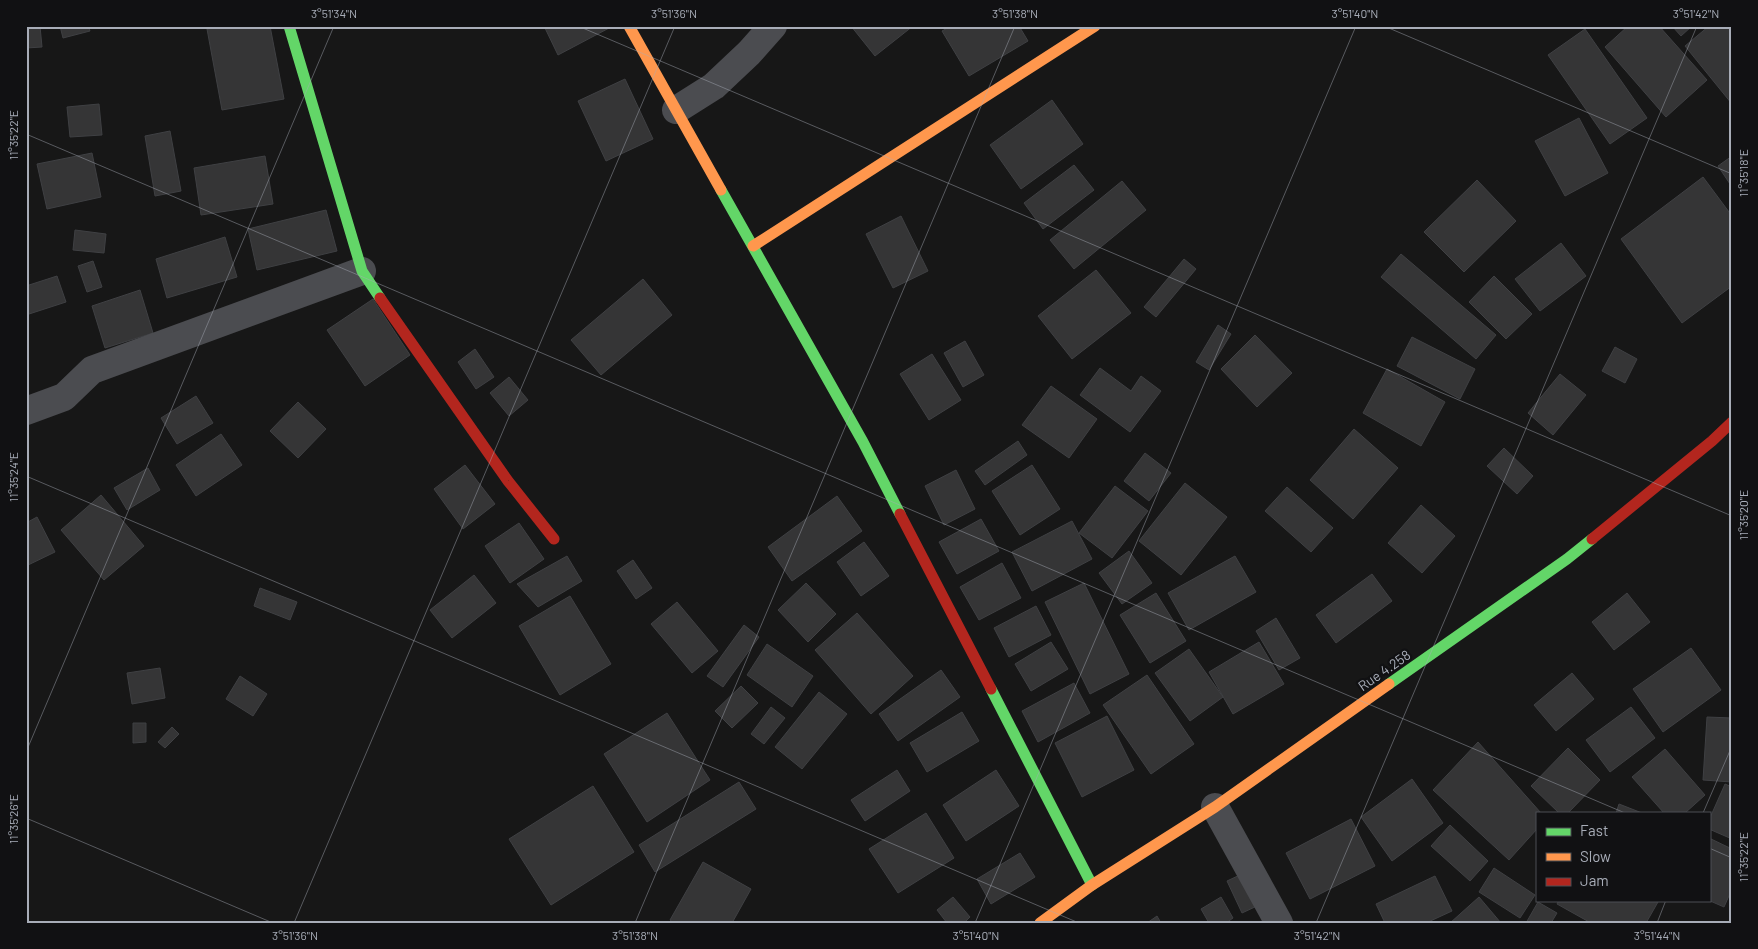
<svg xmlns="http://www.w3.org/2000/svg" width="1758" height="949" font-family="Barlow,sans-serif">
  <style>
    .building { fill: #353536; stroke: #3f4043 }
    .lines { fill: none; stroke-linecap: round; stroke-linejoin: round }
    .street { stroke: #4b4c50; stroke-width: 28 }
    .fast { stroke: #63d668; stroke-width: 11 }
    .slow { stroke: #ff974d; stroke-width: 11 }
    .jam { stroke: #b3261e; stroke-width: 11 }
    .ticks { fill: none; stroke: #a8adb8; stroke-width: 1; stroke-opacity: 0.45 }
    .labels { text-anchor: middle; dominant-baseline: central; stroke-width: 4.5; stroke-linejoin: round; paint-order: stroke }
    .street-label { font-size: 14px; fill: #a8adb8; stroke: #111113 }
    .neatline { fill: none; stroke: #a8adb8; stroke-width: 2 }
    .ticks-label { font-size: 12px; text-anchor: middle; fill: #a8adb8 }
  </style>
  <rect width="100%" height="100%" fill="#171717"/>
  <g class="building">
    <path d="M26,26H40L42,47L26,48Z"/>
    <path d="M60,26H88L90,31L63,38Z"/>
    <path d="M224,26H270L284,99L222,110L207,29Z"/>
    <path d="M544,26H611V27L558,55Z"/>
    <path d="M851,26H913L875,56Z"/>
    <path d="M951,26H1019L1028,41L969,76L942,31Z"/>
    <path d="M1628,26H1659L1707,80L1666,117L1605,47Z"/>
    <path d="M1672,26H1692L1681,36Z"/>
    <path d="M1709,26H1732V104L1685,46Z"/>
    <path d="M1585,29L1647,118L1610,144L1548,55Z"/>
    <path d="M625,79L653,139L606,161L578,101Z"/>
    <path d="M1052,100L1083,144L1021,189L990,145Z"/>
    <path d="M99,104L102,135L70,137L67,107Z"/>
    <path d="M1579,118L1608,173L1565,196L1535,141Z"/>
    <path d="M170,131L181,191L155,196L145,136Z"/>
    <path d="M92,153L101,197L47,209L37,164Z"/>
    <path d="M265,156L273,204L201,215L194,168Z"/>
    <path d="M1732,156V187L1718,166Z"/>
    <path d="M1074,165L1094,190L1043,229L1024,203Z"/>
    <path d="M1703,177L1732,216V286L1682,323L1621,239Z"/>
    <path d="M1477,180L1516,221L1464,272L1424,232Z"/>
    <path d="M1122,181L1146,210L1074,269L1050,240Z"/>
    <path d="M26,202L28,258H26Z"/>
    <path d="M326,210L337,251L257,270L248,229Z"/>
    <path d="M901,216L928,271L893,288L866,234Z"/>
    <path d="M75,230L106,234L104,253L73,250Z"/>
    <path d="M225,237L237,277L167,298L156,259Z"/>
    <path d="M1561,243L1586,276L1540,311L1515,279Z"/>
    <path d="M1401,254L1496,335L1476,359L1381,277Z"/>
    <path d="M1184,259L1196,269L1156,317L1144,307Z"/>
    <path d="M93,261L102,287L87,292L78,266Z"/>
    <path d="M1096,270L1131,313L1072,359L1038,316Z"/>
    <path d="M57,276L66,302L26,315V286Z"/>
    <path d="M1494,276L1532,314L1506,339L1469,302Z"/>
    <path d="M643,279L672,315L601,375L571,340Z"/>
    <path d="M140,290L153,333L105,348L92,306Z"/>
    <path d="M373,299L410,355L365,386L327,330Z"/>
    <path d="M1218,325L1231,334L1209,370L1196,362Z"/>
    <path d="M1255,335L1292,373L1257,407L1221,369Z"/>
    <path d="M1412,337L1475,369L1460,399L1397,366Z"/>
    <path d="M965,341L984,375L963,387L944,353Z"/>
    <path d="M1615,347L1637,359L1625,383L1602,371Z"/>
    <path d="M475,349L494,377L476,389L458,362Z"/>
    <path d="M932,354L961,400L929,420L900,374Z"/>
    <path d="M1100,368L1131,391L1141,376L1161,391L1130,432L1080,395Z"/>
    <path d="M1387,369L1445,402L1421,446L1363,413Z"/>
    <path d="M1560,374L1586,395L1553,435L1528,413Z"/>
    <path d="M509,377L528,400L509,416L490,393Z"/>
    <path d="M1051,386L1097,419L1069,458L1022,425Z"/>
    <path d="M196,396L213,423L177,444L161,418Z"/>
    <path d="M298,402L326,429L298,458L270,431Z"/>
    <path d="M1354,429L1398,468L1353,519L1310,480Z"/>
    <path d="M221,434L242,465L196,496L176,465Z"/>
    <path d="M1018,441L1027,455L985,485L975,471Z"/>
    <path d="M1504,448L1533,476L1517,494L1487,466Z"/>
    <path d="M1145,453L1171,473L1149,501L1124,481Z"/>
    <path d="M465,465L495,504L463,529L434,489Z"/>
    <path d="M1032,465L1060,509L1020,535L992,491Z"/>
    <path d="M148,468L160,490L127,510L114,488Z"/>
    <path d="M956,470L975,509L944,525L925,486Z"/>
    <path d="M1185,483L1227,517L1181,575L1139,541Z"/>
    <path d="M1115,486L1148,511L1112,558L1079,533Z"/>
    <path d="M1287,487L1333,528L1311,552L1265,511Z"/>
    <path d="M101,495L144,546L104,580L61,530Z"/>
    <path d="M837,496L862,531L792,581L768,547Z"/>
    <path d="M1421,505L1455,536L1422,573L1388,543Z"/>
    <path d="M37,517L55,552L26,566V523Z"/>
    <path d="M981,519L999,551L957,574L939,542Z"/>
    <path d="M1072,521L1092,559L1032,591L1012,552Z"/>
    <path d="M519,523L544,559L510,583L485,546Z"/>
    <path d="M864,542L889,576L861,596L837,562Z"/>
    <path d="M1129,551L1152,583L1122,604L1099,573Z"/>
    <path d="M567,556L582,581L538,607L517,584Z"/>
    <path d="M1235,556L1256,592L1189,630L1168,593Z"/>
    <path d="M633,560L652,588L636,599L617,571Z"/>
    <path d="M1002,563L1021,598L979,620L960,587Z"/>
    <path d="M1372,574L1392,601L1336,643L1316,615Z"/>
    <path d="M474,575L496,603L452,638L430,610Z"/>
    <path d="M806,583L836,614L808,642L778,610Z"/>
    <path d="M1084,583L1129,674L1090,694L1045,602Z"/>
    <path d="M260,588L297,602L290,620L254,606Z"/>
    <path d="M1156,593L1186,641L1150,663L1120,615Z"/>
    <path d="M1627,593L1650,622L1614,650L1592,622Z"/>
    <path d="M570,596L611,664L560,695L519,626Z"/>
    <path d="M677,602L718,651L692,673L651,624Z"/>
    <path d="M1036,606L1051,635L1009,657L994,628Z"/>
    <path d="M857,613L913,676L871,714L815,650Z"/>
    <path d="M1276,618L1300,658L1279,670L1256,631Z"/>
    <path d="M744,625L759,637L723,687L707,676Z"/>
    <path d="M1051,642L1068,669L1031,691L1015,664Z"/>
    <path d="M1259,642L1284,684L1233,714L1209,672Z"/>
    <path d="M767,644L813,676L792,707L747,675Z"/>
    <path d="M1691,648L1721,690L1663,732L1633,689Z"/>
    <path d="M1189,649L1223,697L1190,721L1155,673Z"/>
    <path d="M160,668L165,698L132,704L127,673Z"/>
    <path d="M941,670L960,697L898,741L879,714Z"/>
    <path d="M1572,673L1594,699L1556,731L1534,705Z"/>
    <path d="M1147,675L1194,744L1151,774L1103,705Z"/>
    <path d="M240,676L267,694L253,716L226,699Z"/>
    <path d="M1074,683L1090,713L1038,742L1022,711Z"/>
    <path d="M741,686L758,703L732,728L715,711Z"/>
    <path d="M819,692L847,714L802,769L775,747Z"/>
    <path d="M771,707L785,718L764,744L751,734Z"/>
    <path d="M1631,707L1655,738L1610,772L1586,740Z"/>
    <path d="M962,712L979,741L927,772L910,743Z"/>
    <path d="M667,713L710,780L647,822L604,754Z"/>
    <path d="M1107,716L1134,770L1082,797L1055,743Z"/>
    <path d="M1707,717L1732,718V782L1703,780Z"/>
    <path d="M133,723H146V742L133,743Z"/>
    <path d="M172,727L179,734L165,748L158,742Z"/>
    <path d="M1478,742L1541,813H1537V829L1509,860L1433,790Z"/>
    <path d="M1568,748L1600,780L1568,813H1559L1531,786Z"/>
    <path d="M1665,749L1705,795L1685,813H1664L1632,777Z"/>
    <path d="M897,770L910,791L865,821L851,800Z"/>
    <path d="M996,770L1019,806L966,841L943,805Z"/>
    <path d="M1412,779L1443,823L1392,861L1361,817Z"/>
    <path d="M739,782L756,809L655,872L639,845Z"/>
    <path d="M1725,784L1732,787V839L1709,829V820Z"/>
    <path d="M593,786L634,852L551,905L509,839Z"/>
    <path d="M1619,804L1642,813H1616Z"/>
    <path d="M926,813L954,858L898,893L869,849Z"/>
    <path d="M1351,819L1375,866L1310,899L1286,853Z"/>
    <path d="M1450,825L1488,861L1470,881L1431,846Z"/>
    <path d="M1709,838L1732,849V889L1724,907L1708,900Z"/>
    <path d="M1020,853L1035,877L991,904L977,879Z"/>
    <path d="M703,862L751,889L732,923H674L670,920Z"/>
    <path d="M1494,868L1535,895L1520,918L1479,892Z"/>
    <path d="M1242,874L1257,906L1242,913L1227,881Z"/>
    <path d="M1435,876L1452,911L1426,923H1385L1376,904Z"/>
    <path d="M953,897L970,917L964,923H947L937,910Z"/>
    <path d="M1221,897L1233,918L1226,923H1209L1201,909Z"/>
    <path d="M1479,897L1501,923H1450Z"/>
    <path d="M1559,900H1655L1658,902L1646,923H1591L1557,904Z"/>
    <path d="M1538,902L1557,913L1551,923H1526Z"/>
    <path d="M1157,916L1161,923H1147Z"/>
  </g>
  <g class="lines">
    <g class="street">
      <path d="M676,110L714,86L749,53L773,26"/>
      <path d="M26,411L64,397L92,370L362,271"/>
      <path d="M1215,807L1279,923"/>
    </g>
    <g class="fast">
      <path d="M289,26L362,271L380,298"/>
      <path d="M721,190L863,442L900,514"/>
      <path d="M1389,684L1567,559L1592,539"/>
      <path d="M991,689L1092,885"/>
    </g>
    <g class="slow">
      <path d="M629,26L721,190"/>
      <path d="M753,246L1095,26"/>
      <path d="M1040,923L1092,885L1215,807L1389,684"/>
    </g>
    <g class="jam">
      <path d="M380,298L508,481L554,539"/>
      <path d="M900,514L991,689"/>
      <path d="M1592,539L1712,441L1732,422"/>
    </g>
  </g>
  <path class="ticks" d="M578,26L1732,516M1384,26L1732,174M26,134L1625,813M26,476L1079,923M26,752L334,26M1703,813L1732,746M26,818L273,923M1709,848L1732,858M294,923L675,26M635,923L1015,26M975,923L1356,26M1316,923L1697,26M1657,923L1666,900"/>
  <g class="labels">
    <g class="street-label">
      <text transform="translate(1384 670) rotate(-35)">Rue 4.258</text>
    </g>
  </g>
  <rect width="1758" height="949" fill="none" stroke="#111113" stroke-width="55"/>
  <rect x="1536" y="812" width="175" height="90" fill="#111113" stroke="#4d4f55"/>
  <rect x="1546" y="828" width="25" height="8" fill="#63d668" stroke="#4d4f55"/>
  <text x="1580" y="836" font-size="15" fill="#a8adb8">Fast</text>
  <rect x="1546" y="853" width="25" height="8" fill="#ff974d" stroke="#4d4f55"/>
  <text x="1580" y="862" font-size="15" fill="#a8adb8">Slow</text>
  <rect x="1546" y="878" width="25" height="8" fill="#b3261e" stroke="#4d4f55"/>
  <text x="1580" y="886" font-size="15" fill="#a8adb8">Jam</text>
  <rect x="28" y="28" width="1702" height="894" class="neatline"/>
  <g class="ticks-label">
    <text x="334" y="18">3°51'34"N</text>
    <text x="674" y="18">3°51'36"N</text>
    <text x="1015" y="18">3°51'38"N</text>
    <text x="1355" y="18">3°51'40"N</text>
    <text x="1696" y="18">3°51'42"N</text>
    <text transform="translate(14 135) rotate(-90)" y="4">11°35'22"E</text>
    <text transform="translate(1744 173) rotate(-90)" y="4">11°35'18"E</text>
    <text transform="translate(14 477) rotate(-90)" y="4">11°35'24"E</text>
    <text transform="translate(1744 515) rotate(-90)" y="4">11°35'20"E</text>
    <text transform="translate(14 819) rotate(-90)" y="4">11°35'26"E</text>
    <text transform="translate(1744 857) rotate(-90)" y="4">11°35'22"E</text>
    <text x="295" y="940">3°51'36"N</text>
    <text x="635" y="940">3°51'38"N</text>
    <text x="976" y="940">3°51'40"N</text>
    <text x="1317" y="940">3°51'42"N</text>
    <text x="1657" y="940">3°51'44"N</text>
  </g>
</svg>
